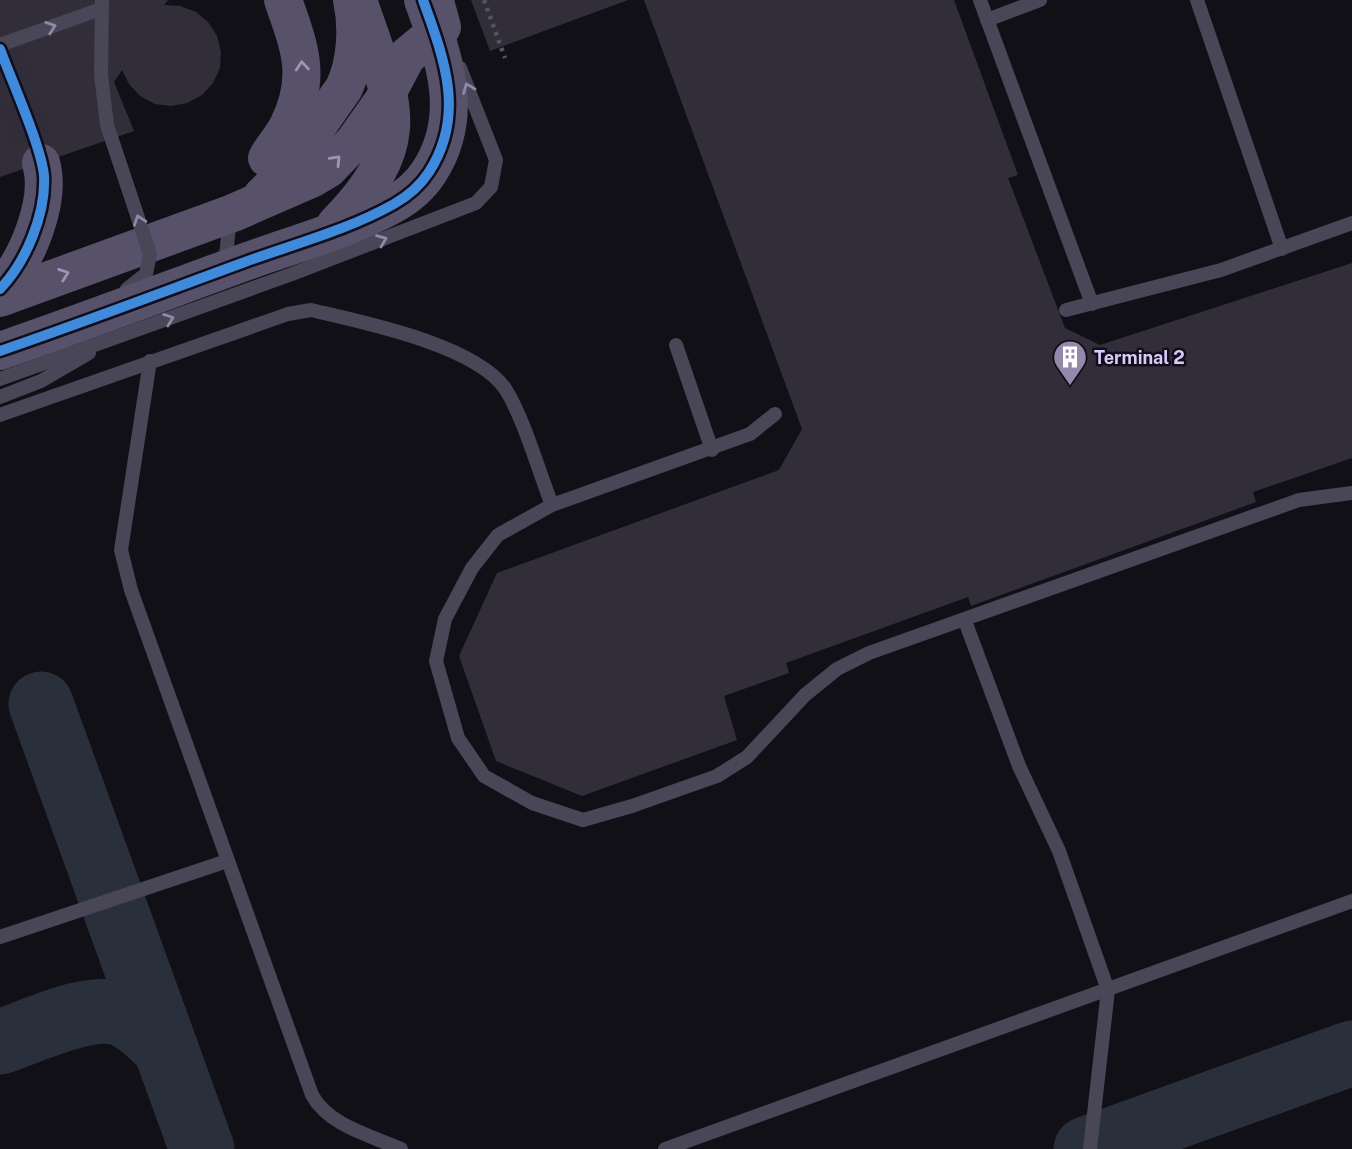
<svg xmlns="http://www.w3.org/2000/svg" width="1352" height="1149" font-family="'Public Sans',sans-serif">
  <style>
    .lines { fill: none; stroke-linecap: round; stroke-linejoin: round }
    .taxiway { stroke: #2a303b; stroke-width: 65 }
    .building { fill: #322e39 }
    .secondary-tunnel { stroke: #302c39; stroke-width: 38; stroke-dasharray: 38 19; stroke-linecap: butt }
    .path { stroke: #4e5763; stroke-width: 4.5; stroke-dasharray: 3.5 5; stroke-linecap: butt }
    .lane { stroke: #484657; stroke-width: 14 }
    .secondary { stroke: #57516a; stroke-width: 38 }
    .lane-bridge { stroke: #484657; stroke-width: 14 }
    .secondary-bridge { stroke: #57516a; stroke-width: 38 }
    .cycleway-casing { stroke: #110d1a; stroke-width: 15 }
    .cycleway { stroke: #408adc; stroke-width: 10 }
    .oneway { stroke: #9088a8 }
    .oneway2 { stroke: #9e94b9 }
    .labels { text-anchor: middle; dominant-baseline: central; stroke-width: 5; stroke-linejoin: round; paint-order: stroke }
    .poi-label { font-size: 18px; font-weight: bold; fill: #d8cbfa; stroke: #110d1a; text-anchor: start }
  </style>
  <rect width="100%" height="100%" fill="#121017"/>
  <g class="lines">
    <g class="taxiway">
      <path d="M41,704L202,1149"/>
      <path d="M0,1042C33,1031 92,1001 124,1015C141,1022 153,1036 166,1049"/>
      <path d="M1086,1149L1352,1053"/>
    </g>
  </g>
  <g class="building">
    <path d="M0,0H168L164,5L180,6L196,12L208,22L217,36L221,52L220,68L213,83L202,95L187,103L171,106L155,104L140,96L129,84L122,70L114,82L134,131L0,177Z"/>
    <path d="M471,0H628L490,51Z"/>
    <path d="M644,0H954L1018,175L1008,178L1065,328L1100,345L1352,263V458L1253,492L1256,502L971,606L968,597L786,663L789,673L724,696L737,740L582,796L496,761L459,656L497,573L779,470L802,429Z"/>
  </g>
  <g class="lines">
    <path class="secondary-tunnel" d="M0,49L41,163"/>
    <path class="path" d="M484,0L505,58"/>
    <g class="lane">
      <path d="M980,0L1092,304"/>
      <path d="M1197,0L1282,249"/>
      <path d="M987,20L1040,0"/>
      <path d="M0,45L101,9"/>
      <path d="M222,265L226,256L230,217"/>
      <path d="M1066,310L1221,270L1352,223"/>
      <path d="M676,345L712,450"/>
      <path d="M150,361L121,550L131,590L312,1095C329,1126 370,1135 401,1149"/>
      <path d="M0,379L292,274L476,203L491,187L496,160L460,68"/>
      <path d="M0,397L41,381L89,353"/>
      <path d="M775,414L750,434L552,505L498,535L472,568L445,619L436,661L458,738L484,776L532,803L583,820L632,806L717,776L747,757L805,695L837,669L869,653L1299,500L1352,493"/>
      <path d="M0,415L288,314L311,310C362,322 477,345 506,390C524,419 539,472 552,505"/>
      <path d="M965,621L1019,766L1059,851L1108,990L1090,1149"/>
      <path d="M0,937L227,861"/>
      <path d="M665,1149L1352,901"/>
    </g>
    <g class="secondary">
      <path d="M267,158C273,147 282,138 288,126C312,77 300,48 283,0"/>
      <path d="M262,196L283,175L344,88C356,62 358,28 352,0"/>
      <path d="M0,289C27,262 52,200 41,163"/>
      <path d="M0,298L233,213L313,178L328,169L354,142L383,101L407,56L442,27L436,5"/>
    </g>
    <path class="lane-bridge" d="M102,0L101,75L107,125L150,254L146,274L127,289"/>
    <g class="secondary-bridge">
      <path d="M336,224C420,138 392,102 358,0"/>
      <path d="M0,351C82,323 163,292 245,262C294,244 348,230 394,204C408,196 420,186 429,172C466,115 444,58 423,0"/>
    </g>
    <g class="cycleway-casing">
      <g id="cycleway">
        <path d="M0,49C11,79 42,148 44,176C46,214 26,262 0,289"/>
        <path d="M0,351C82,323 163,292 245,262C294,244 348,230 394,204C408,196 420,186 429,172C466,115 444,58 423,0"/>
      </g>
    </g>
    <use href="#cycleway" class="cycleway"/>
  </g>
  <defs><path id="oneway-chevron" d="M-2-3.5L2.5 0L-2 3.5" fill="none" stroke-width="1.6" stroke-linecap="round" stroke-linejoin="round" transform="scale(1.75)"/></defs>
  <g class="oneway">
    <use href="#oneway-chevron" transform="translate(51 27) rotate(-19)"/>
    <use href="#oneway-chevron" transform="translate(468 88) rotate(-111)"/>
    <use href="#oneway-chevron" transform="translate(139 220) rotate(-109)"/>
    <use href="#oneway-chevron" transform="translate(382 240) rotate(-22)"/>
    <use href="#oneway-chevron" transform="translate(169 319) rotate(-20)"/>
  </g>
  <g class="oneway2">
    <use href="#oneway-chevron" transform="translate(302 66) rotate(-95)"/>
    <use href="#oneway-chevron" transform="translate(336 160) rotate(-46)"/>
    <use href="#oneway-chevron" transform="translate(64 274) rotate(-20)"/>
  </g>
  <defs>
    <g id="building-pin" transform="scale(1.75)"><path d="M0 17L-7.5 6A9.5 9.5 0 1 1 7.5 6Z" fill="#938aab" stroke="#110d1a"/><path d="M-4-6H4V6H1V3H-1V6H-4ZM-2.5-4.3h1.7v1.8h-1.7ZM.8-4.3h1.7v1.8H.8ZM-2.5-1h1.7V.8h-1.7ZM.8-1h1.7V.8H.8Z" fill="#fff"/></g>
  </defs>
  <g fill-rule="evenodd">
    <use href="#building-pin" x="1070" y="357"/>
  </g>
  <g class="labels">
    <g class="poi-label">
      <text x="1094" y="357">Terminal 2</text>
    </g>
  </g>
</svg>
